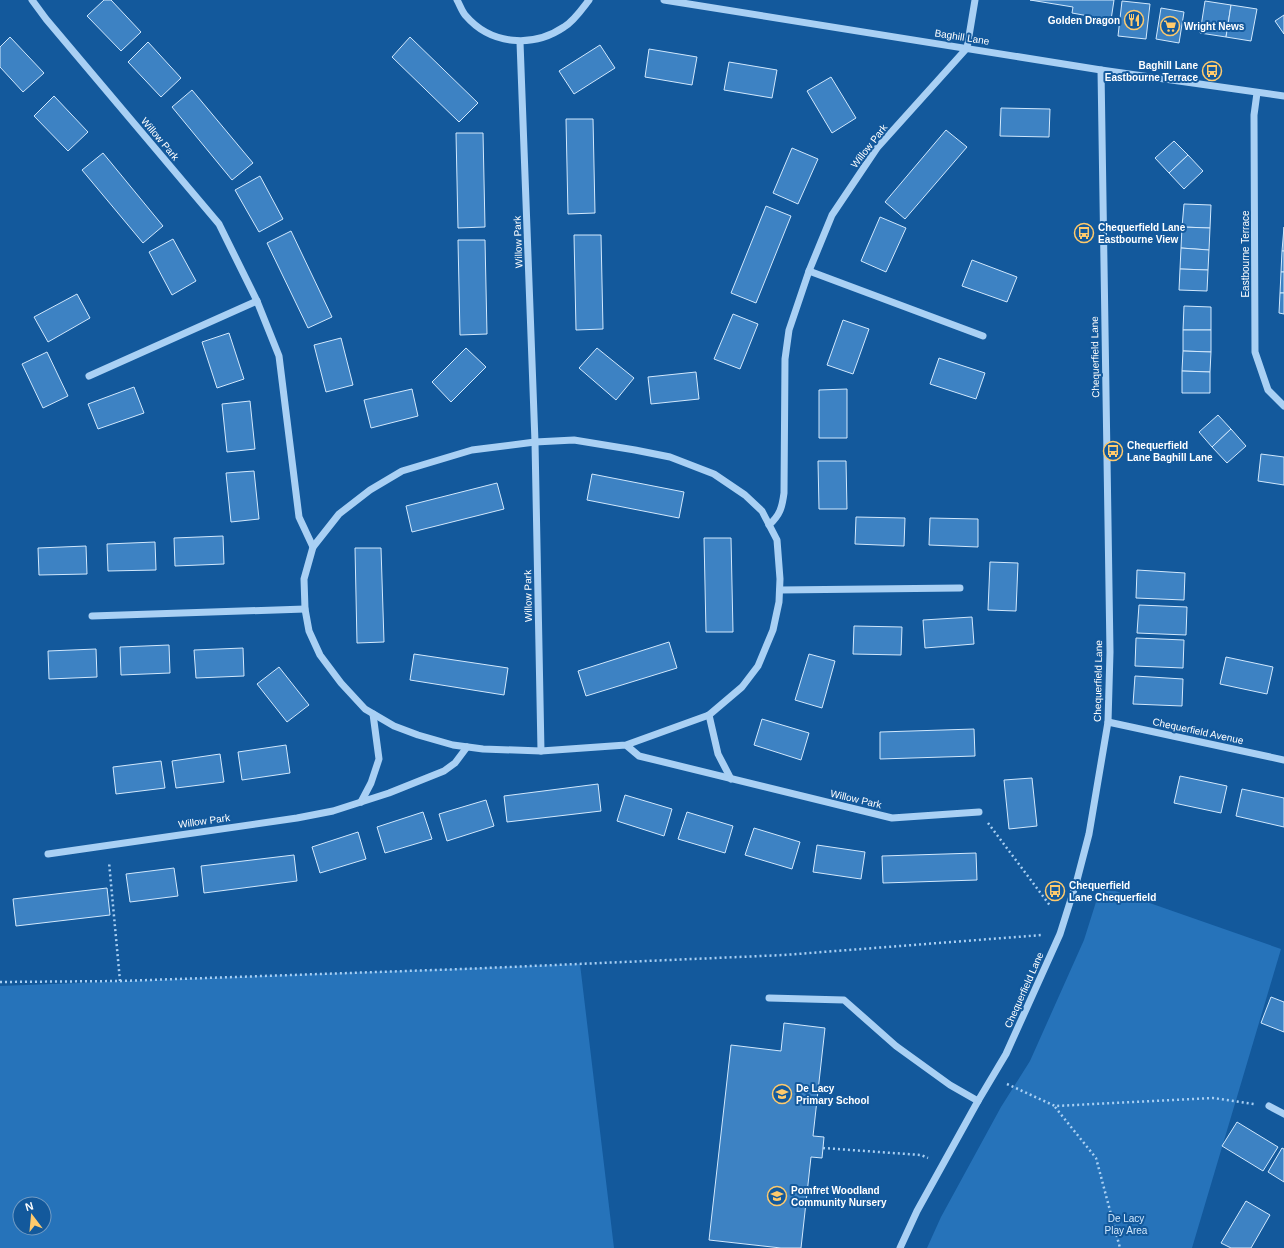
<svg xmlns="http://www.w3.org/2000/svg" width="1284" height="1248" font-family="Arial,sans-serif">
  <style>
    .green { fill: #2673ba; fill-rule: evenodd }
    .building { fill: #3d82c3; stroke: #d1e8fd }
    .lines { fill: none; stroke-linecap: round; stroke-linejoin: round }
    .path { stroke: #a9d0f4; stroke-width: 2.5; stroke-dasharray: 2 3; stroke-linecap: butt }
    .minor { stroke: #a9d0f4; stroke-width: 7 }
    .labels { text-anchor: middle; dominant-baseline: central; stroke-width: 4; stroke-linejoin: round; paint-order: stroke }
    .poi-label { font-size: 10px; font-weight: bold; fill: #fff; stroke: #13599c; text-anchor: start }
    .street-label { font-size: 10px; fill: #fff; stroke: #13599c }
    .park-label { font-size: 10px; fill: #d1e8fd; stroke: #13599c }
  </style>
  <rect width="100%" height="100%" fill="#13599c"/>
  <g class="green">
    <path d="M1101,886L1281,949L1192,1248H927L941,1217L1001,1107L1030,1061L1084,940Z"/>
    <path d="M580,964L614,1248H0V986ZM20,1204H44V1228H20Z"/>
  </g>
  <g class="building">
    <path d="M104,0H111L141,32L121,51L87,16Z"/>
    <path d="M1030,0H1114L1111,20L1072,13L1073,7Z"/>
    <path d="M1122,1L1150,4L1146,39L1118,36Z"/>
    <path d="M1205,1L1231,5L1226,37L1200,33Z"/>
    <path d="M1231,5L1257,9L1251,41L1226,37Z"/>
    <path d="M1161,8L1184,12L1179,43L1156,39Z"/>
    <path d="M1284,15V34L1275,21Z"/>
    <path d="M10,37L44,73L23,92L0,67V47Z"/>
    <path d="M410,37L478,103L459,122L392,57Z"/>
    <path d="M148,42L181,78L161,97L128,62Z"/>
    <path d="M600,45L615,68L574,94L559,71Z"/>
    <path d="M649,49L697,57L692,85L645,77Z"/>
    <path d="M729,62L777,70L772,98L724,90Z"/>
    <path d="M831,77L856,118L832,133L807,91Z"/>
    <path d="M192,90L253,163L232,180L172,107Z"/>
    <path d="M54,96L88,132L68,151L34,116Z"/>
    <path d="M1001,108L1050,109L1049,137L1000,136Z"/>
    <path d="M566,119H593L595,213L568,214Z"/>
    <path d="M946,130L967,147L905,219L885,202Z"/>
    <path d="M456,133H483L485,227L458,228Z"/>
    <path d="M1174,141L1188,155L1169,173L1155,158Z"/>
    <path d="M792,148L818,159L798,204L773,193Z"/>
    <path d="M103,153L163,226L143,243L82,170Z"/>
    <path d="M1188,155L1203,171L1184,189L1169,173Z"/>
    <path d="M260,176L283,219L259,232L235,190Z"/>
    <path d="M1184,204L1211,205L1210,228L1182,227Z"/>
    <path d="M766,206L791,216L756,303L731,293Z"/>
    <path d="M880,217L906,228L886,272L861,261Z"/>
    <path d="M1182,227L1210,228L1209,250L1181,248Z"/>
    <path d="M1284,227V251H1282Z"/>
    <path d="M291,231L332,317L308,328L267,243Z"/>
    <path d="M574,235H601L603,329L576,330Z"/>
    <path d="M173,239L196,281L172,295L149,252Z"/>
    <path d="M458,240H485L487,334L460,335Z"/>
    <path d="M1181,248L1209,250L1208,270L1180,269Z"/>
    <path d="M1282,251H1284V272H1281Z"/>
    <path d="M972,260L1017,277L1007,302L962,286Z"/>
    <path d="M1180,269L1208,270L1207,291L1179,290Z"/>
    <path d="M1281,272H1284V293H1280Z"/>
    <path d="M1280,293H1284V314L1279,313Z"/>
    <path d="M77,294L90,318L48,342L34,317Z"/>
    <path d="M1184,306L1211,307V330H1183Z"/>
    <path d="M733,314L758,324L740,369L714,359Z"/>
    <path d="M843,320L869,329L853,374L827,365Z"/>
    <path d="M1183,330H1211V352L1183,351Z"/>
    <path d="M229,333L244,379L217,388L202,342Z"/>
    <path d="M341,338L353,385L326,392L314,345Z"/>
    <path d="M466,348L486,367L451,402L432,382Z"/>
    <path d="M597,348L634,378L616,400L579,368Z"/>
    <path d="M1183,351L1211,352L1210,372L1182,371Z"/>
    <path d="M47,352L68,396L43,408L22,364Z"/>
    <path d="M939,358L985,373L976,399L930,384Z"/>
    <path d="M1182,371L1210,372V393H1182Z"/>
    <path d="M696,372L699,399L651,404L648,377Z"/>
    <path d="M134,387L144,413L98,429L88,404Z"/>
    <path d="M412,389L418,416L371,428L364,400Z"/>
    <path d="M847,389V438H819V390Z"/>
    <path d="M250,401L255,449L227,452L222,404Z"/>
    <path d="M1218,415L1231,429L1212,447L1199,432Z"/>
    <path d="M1231,429L1246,446L1227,463L1212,447Z"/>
    <path d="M1261,454L1284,457V485L1258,481Z"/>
    <path d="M818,461H846L847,509H819Z"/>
    <path d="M254,471L259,519L231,522L226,473Z"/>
    <path d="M592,474L684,492L679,518L587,500Z"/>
    <path d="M497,483L504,509L412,532L406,506Z"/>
    <path d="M856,517L905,518L904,546L855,544Z"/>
    <path d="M930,518L978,519V547L929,545Z"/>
    <path d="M223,536L224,564L175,566L174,538Z"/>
    <path d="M704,538H731L733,632H706Z"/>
    <path d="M155,542L156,570L108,571L107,544Z"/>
    <path d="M86,546L87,574L39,575L38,548Z"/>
    <path d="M355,548H381L384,642L357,643Z"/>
    <path d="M990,562L1018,563L1016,611L988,610Z"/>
    <path d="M1137,570L1185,573L1184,600L1136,598Z"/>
    <path d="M1139,605L1187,607L1186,635L1137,633Z"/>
    <path d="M972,617L974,644L925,648L923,620Z"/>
    <path d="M854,626L902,627L901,655L853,654Z"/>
    <path d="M1136,638L1184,640L1183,668L1135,666Z"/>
    <path d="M669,642L677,668L586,696L578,671Z"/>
    <path d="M169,645L170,673L121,675L120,647Z"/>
    <path d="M243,648L244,676L196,678L194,650Z"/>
    <path d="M96,649L97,677L49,679L48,651Z"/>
    <path d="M414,654L508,668L504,695L410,680Z"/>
    <path d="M809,654L835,661L822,708L795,700Z"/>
    <path d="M1226,657L1273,667L1267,694L1220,684Z"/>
    <path d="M279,667L309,705L287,722L257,684Z"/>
    <path d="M1135,676L1183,679L1182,706L1133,704Z"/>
    <path d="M762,719L809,733L801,760L754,745Z"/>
    <path d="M974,729L975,756L880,759V732Z"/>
    <path d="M286,745L290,773L242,780L238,752Z"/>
    <path d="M220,754L224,782L176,788L172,761Z"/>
    <path d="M161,761L165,788L116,794L113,767Z"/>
    <path d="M1180,776L1227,786L1221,813L1174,803Z"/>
    <path d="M1032,778L1037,826L1009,829L1004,780Z"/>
    <path d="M598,784L601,811L507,822L504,796Z"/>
    <path d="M1242,789L1284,798V827L1236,816Z"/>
    <path d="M625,795L672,809L664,836L617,821Z"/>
    <path d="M486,800L494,826L447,841L439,814Z"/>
    <path d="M423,812L432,839L385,853L377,827Z"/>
    <path d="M687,812L733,826L725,853L678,839Z"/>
    <path d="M754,828L800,842L792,869L745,855Z"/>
    <path d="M358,832L366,859L320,873L312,847Z"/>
    <path d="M817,845L865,852L861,879L813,872Z"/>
    <path d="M976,853L977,880L883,883L882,856Z"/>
    <path d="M294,855L297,881L204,893L201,866Z"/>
    <path d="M174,868L178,896L130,902L126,874Z"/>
    <path d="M107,888L110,915L16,926L13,899Z"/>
    <path d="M1271,997L1284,1002V1032L1261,1023Z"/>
    <path d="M784,1023L825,1028L813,1136L824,1137L823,1148L822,1158L811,1157L801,1248H781L709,1240L731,1045L781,1051Z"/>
    <path d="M1237,1122L1278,1147L1263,1171L1222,1146Z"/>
    <path d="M1282,1148L1284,1149V1182L1268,1172Z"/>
    <path d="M1246,1201L1270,1215L1251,1248H1231L1221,1243Z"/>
  </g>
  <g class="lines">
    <g class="path">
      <path d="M988,823L1051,907"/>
      <path d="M120,981L463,969L784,955L1042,935"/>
      <path d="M0,982L120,981L109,862"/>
      <path d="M1007,1084L1055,1106L1213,1098L1254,1104"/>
      <path d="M1055,1107L1096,1158L1120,1248"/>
      <path d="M823,1148L921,1155L928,1158"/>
    </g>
    <g class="minor">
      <path d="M32,0L46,19L219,224L257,301L279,356L299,517L313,547"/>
      <path d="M457,0C460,5 462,12 466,16C491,45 533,48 564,27C574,21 582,9 589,0"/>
      <path d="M664,0L1101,70L1284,96"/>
      <path d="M520,42L535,442L541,751"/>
      <path d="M1257,93L1254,115L1255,352L1268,390L1284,406"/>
      <path d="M809,271L983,336"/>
      <path d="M89,376L257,301"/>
      <path d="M769,525C780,515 782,508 784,493L785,359L789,330L809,271L832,215L877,148L967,48L975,0"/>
      <path d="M780,590L960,588"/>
      <path d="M92,616L305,609"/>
      <path d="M709,715L718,754L731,779"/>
      <path d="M1108,722L1284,760"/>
      <path d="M626,745L709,715L742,687L758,666L773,630L779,602L780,579L777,540L762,511L745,495L714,474L670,457L635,450L574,440L535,442L472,450L402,471L370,490L339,514L313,547L304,579L305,609L309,631L320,655L341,683L365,709L394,726L418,735L453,745L483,749L541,751L626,745L639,756L892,818L979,812"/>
      <path d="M361,802L371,783L379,759L373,714"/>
      <path d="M48,854L297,818L333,811L389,793L444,771L455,763L467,747"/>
      <path d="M769,998L844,1000L896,1046L950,1085L978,1101"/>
      <path d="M1269,1106L1284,1114"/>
      <path d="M900,1248L917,1211L978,1101L1006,1054L1060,934L1077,880L1089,834L1108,722L1110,652L1101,70"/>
    </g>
  </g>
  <defs>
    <g id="restaurant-ring" transform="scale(1)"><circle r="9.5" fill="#13599c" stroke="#ffca6c" stroke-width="1.5"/><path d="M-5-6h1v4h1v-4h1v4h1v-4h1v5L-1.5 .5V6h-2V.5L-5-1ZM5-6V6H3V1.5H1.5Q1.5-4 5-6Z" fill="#ffca6c"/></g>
    <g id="supermarket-ring" transform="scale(1)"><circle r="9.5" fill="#13599c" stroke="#ffca6c" stroke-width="1.5"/><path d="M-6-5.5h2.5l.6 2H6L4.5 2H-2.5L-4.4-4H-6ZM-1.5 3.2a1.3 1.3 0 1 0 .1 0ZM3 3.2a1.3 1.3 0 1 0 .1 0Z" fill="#ffca6c"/></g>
    <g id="bus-ring" transform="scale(1)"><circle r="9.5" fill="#13599c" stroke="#ffca6c" stroke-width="1.5"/><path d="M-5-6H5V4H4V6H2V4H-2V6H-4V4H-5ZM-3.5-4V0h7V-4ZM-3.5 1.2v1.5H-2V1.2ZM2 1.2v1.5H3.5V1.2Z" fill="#ffca6c"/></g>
    <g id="school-ring" transform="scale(1)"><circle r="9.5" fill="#13599c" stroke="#ffca6c" stroke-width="1.5"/><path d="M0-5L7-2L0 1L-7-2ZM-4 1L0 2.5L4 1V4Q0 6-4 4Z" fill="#ffca6c"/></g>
  </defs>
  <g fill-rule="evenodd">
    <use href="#restaurant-ring" x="1134" y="20"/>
    <use href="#supermarket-ring" x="1170" y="26"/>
    <use href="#bus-ring" x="1212" y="71"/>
    <use href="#bus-ring" x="1084" y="233"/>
    <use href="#bus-ring" x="1113" y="451"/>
    <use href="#bus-ring" x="1055" y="891"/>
    <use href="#school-ring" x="782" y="1094"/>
    <use href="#school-ring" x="777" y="1196"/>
  </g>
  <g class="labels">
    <g class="poi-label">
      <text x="1120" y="20" text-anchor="end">Golden Dragon</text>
      <text x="1184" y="26">Wright News</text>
      <text x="1198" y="65" text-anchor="end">Baghill Lane<tspan x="1198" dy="12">Eastbourne Terrace</tspan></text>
      <text x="1098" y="227">Chequerfield Lane<tspan x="1098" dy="12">Eastbourne View</tspan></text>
      <text x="1127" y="445">Chequerfield<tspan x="1127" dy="12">Lane Baghill Lane</tspan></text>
      <text x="1069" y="885">Chequerfield<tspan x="1069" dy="12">Lane Chequerfield</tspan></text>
      <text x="796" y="1088">De Lacy<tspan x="796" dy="12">Primary School</tspan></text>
      <text x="791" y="1190">Pomfret Woodland<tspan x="791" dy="12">Community Nursery</tspan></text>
    </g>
    <g class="street-label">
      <text transform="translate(962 37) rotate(9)">Baghill Lane</text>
      <text transform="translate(160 139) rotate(50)">Willow Park</text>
      <text transform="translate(869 146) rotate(-52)">Willow Park</text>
      <text transform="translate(518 242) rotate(-92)">Willow Park</text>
      <text transform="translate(1245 254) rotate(-90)">Eastbourne Terrace</text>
      <text transform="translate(1095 357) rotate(-91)">Chequerfield Lane</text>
      <text transform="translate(528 596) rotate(-91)">Willow Park</text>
      <text transform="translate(1098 681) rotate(-89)">Chequerfield Lane</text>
      <text transform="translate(1198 731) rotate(12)">Chequerfield Avenue</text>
      <text transform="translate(856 799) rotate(13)">Willow Park</text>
      <text transform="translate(204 821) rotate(-8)">Willow Park</text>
      <text transform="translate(1024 990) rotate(-66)">Chequerfield Lane</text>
    </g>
    <g class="park-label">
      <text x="1126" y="1218">De Lacy<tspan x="1126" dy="12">Play Area</tspan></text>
    </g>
  </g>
  <g transform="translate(32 1216) rotate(344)"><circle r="19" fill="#13599c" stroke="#719bc4"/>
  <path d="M0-3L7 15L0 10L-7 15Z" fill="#ffca6c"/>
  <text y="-6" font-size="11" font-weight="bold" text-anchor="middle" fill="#ffffff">N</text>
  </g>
</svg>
